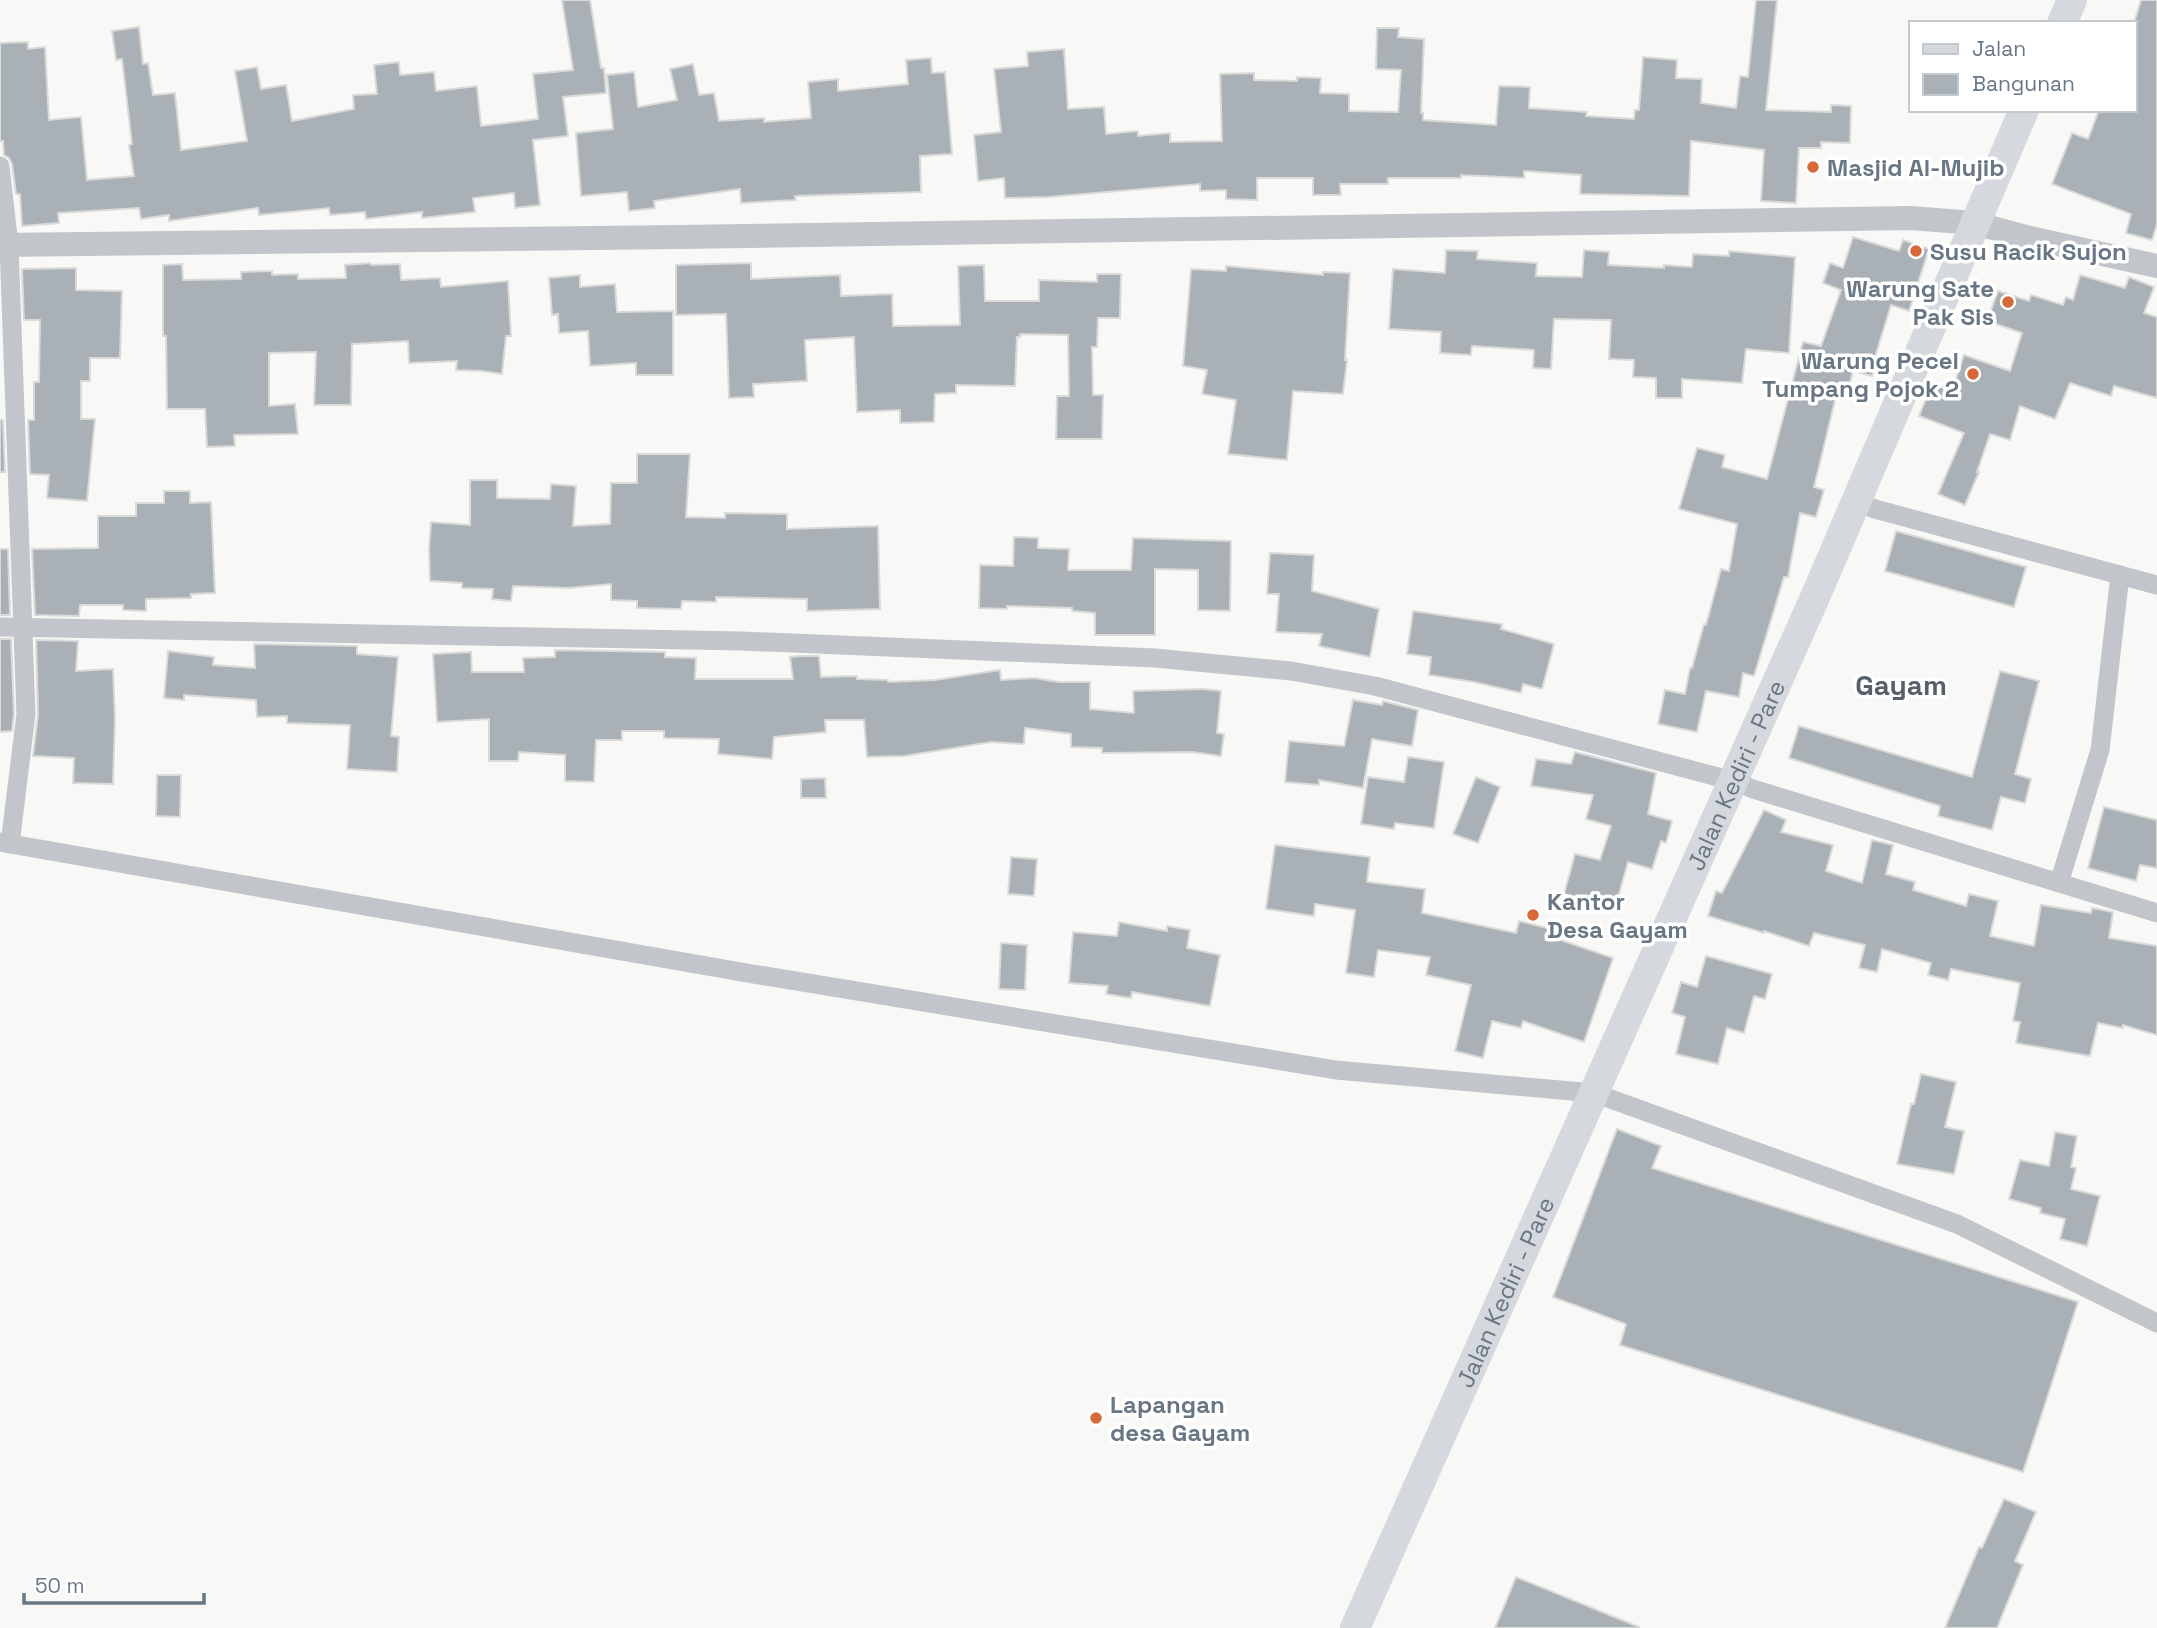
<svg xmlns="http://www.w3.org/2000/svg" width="2157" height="1628" font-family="'Space Grotesk',sans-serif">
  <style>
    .building { fill: #a9b0b6; stroke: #dadad8; stroke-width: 2 }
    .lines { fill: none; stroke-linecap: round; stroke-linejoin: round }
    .minor { stroke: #c2c5c9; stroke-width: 19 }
    .tertiary { stroke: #c2c5c9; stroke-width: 24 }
    .primary { stroke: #d5d9dd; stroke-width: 30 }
    .poi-dot { fill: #d76837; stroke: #fff; stroke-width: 2.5 }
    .labels { text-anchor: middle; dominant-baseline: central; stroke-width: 7; stroke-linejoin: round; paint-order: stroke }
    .poi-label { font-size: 24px; font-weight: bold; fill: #697785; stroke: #fff; text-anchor: start }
    .street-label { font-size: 24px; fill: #697785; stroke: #fff }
    .quarter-label { font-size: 28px; font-weight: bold; fill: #57606a; stroke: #fff }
  </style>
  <rect width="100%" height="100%" fill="#f8f8f6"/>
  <g class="building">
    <path d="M562,0H590L601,68H604L606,93L563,97L568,136L533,140L540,205L515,208L514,193L473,198L475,212L422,218V212L366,219L365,212L330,215L329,208L259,215L258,208L169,221V215L141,219L139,208L58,213L59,223L22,226L20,194H16L12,164L9,158L4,155L3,141H0V43L28,42V49L45,47L49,120L81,117L87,180L134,176L129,145L132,144L122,59L116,60L112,31L139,27L143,64L148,63L153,95L175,93L181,150L247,141L235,71L257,67L261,89L286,85L292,121L354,109L353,95L377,94L374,65L399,62L400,75L434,72L436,91L477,86L481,126L538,119L533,74L573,70Z"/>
    <path d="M1756,0H1777L1766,110L1831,112V105L1851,106L1850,143L1821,142V148H1799L1796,203L1761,201L1764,150L1691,141L1689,196L1580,194L1581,175L1524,171V178L1461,175V178H1388V184H1340L1341,195H1313V178H1257V200L1226,199V190L1200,191V184L1048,197L1005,198L1004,178L978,181L974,135L1001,132L994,69L1028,66L1027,52L1064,49L1068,109L1104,107L1106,134L1138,131V136L1170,133V142L1222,141L1220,74L1254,73V80L1297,81V77L1321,78L1320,93L1349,94V111L1398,112L1401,70L1376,69L1377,28H1399L1398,37L1424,39L1421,113H1423V120L1496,125L1499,86L1530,87L1529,108L1587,112L1586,116L1634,119L1635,110H1639L1643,57L1677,60L1676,78L1702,79L1701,103L1736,108L1740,76L1748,77Z"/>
    <path d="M2141,0H2157V224L2152,240L2126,233L2131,214L2052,184L2072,133L2088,139L2099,110H2134V23Z"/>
    <path d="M931,58L932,73L945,72L952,154L920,156L921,192L795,196L796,200L741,203L740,189L654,201L655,208L629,211L627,192L581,196L576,133L613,129L607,75L634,72L638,107L677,100L670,69L693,64L699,95L714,93L719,121L764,118V122L811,118L808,82L838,79V91L908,84L906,60Z"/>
    <path d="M1853,237L1899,251L1903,240L1929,249L1909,311L1891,305L1875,357L1878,358L1872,376L1853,371L1846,399L1836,396L1814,487L1824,490L1816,517L1800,513L1788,577H1784L1754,676L1743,673L1739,697L1706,691L1697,732L1658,724L1665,690L1685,694L1690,668H1692L1704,624L1706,625L1721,569L1729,571L1737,524L1679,509L1697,448L1725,455L1722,467L1767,479L1803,342L1821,346L1841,290L1823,283L1830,263L1843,268Z"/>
    <path d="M1446,250L1478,251L1477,259L1537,263L1536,276L1582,277L1584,250L1609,252L1608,265L1664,268V265L1692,267L1693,254L1729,256V251L1795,257L1789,353L1746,349L1742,383L1682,379V398H1656V378L1633,377L1634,360L1609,359L1611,320L1554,319L1551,369L1533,368L1534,350L1472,346L1471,355L1440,353L1441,332L1389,329L1393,269L1445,273Z"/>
    <path d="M370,263L371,265L400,264L401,280L440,278L441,287L508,281L511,336H506L502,374L482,371L456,370L457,361L409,363L408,341L352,344L351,405H314L316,352L269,353V406L295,404L298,434L234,435L235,446L207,447L205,409H167L166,336H163V265L182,264L183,280L241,279V272L272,271V275L298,274V279L346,278L345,265Z"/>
    <path d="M751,263V279L840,275L841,296L892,294L893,326L960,325L958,266L984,265L985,301H1039V280L1097,282V274H1121L1120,318H1098L1097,347H1092L1093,395H1103L1102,439H1056L1057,396H1069L1068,335L1020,334V337H1017L1015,386L956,385V393L935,394L934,422L900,423V410L857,412L854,337L805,340L807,381L753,384L754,397L729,398L726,314L676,315V265Z"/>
    <path d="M1226,266L1323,275V272L1350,273L1345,360H1347L1343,394L1293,391L1287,460L1228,454L1236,400L1202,394L1207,370L1183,366L1191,269L1226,271Z"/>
    <path d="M76,268V290L122,291L120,358H90V381H81V419H95L87,501L47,498L49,475L30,474L28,420H34V382H39L40,320H24L22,269Z"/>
    <path d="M580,275V287L615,284L617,312L673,311V375H636V363L590,366L588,331L559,333L558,314L552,315L549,278Z"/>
    <path d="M2080,275L2125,288L2129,277L2154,287L2144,313L2157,317V398L2114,386L2111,396L2070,383L2055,419L2020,406L2010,440L1990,434L1977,472H1979L1965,505L1938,494L1964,433L1919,416L1932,384L1952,391L1964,355L2010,371L2022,333L1987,321L1998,291L2029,301L2031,295L2063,305L2066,297L2073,300Z"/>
    <path d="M0,420H3L5,472H0Z"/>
    <path d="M637,454H690L686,517L725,518V513L787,514V529L878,526L880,609L807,611V599L716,597V602L682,601L681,609L637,608V601L611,600V584L568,588L513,586L511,601L492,599L493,589L462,588V583L430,581L429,549L431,522L470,525V480H497V498L550,499L551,484L576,486L573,526L610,524L611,483H637Z"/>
    <path d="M164,491H190V503L211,502L215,593L191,594V598L146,599V611L123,610V605H80L79,616L35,615L32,549L98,548V516H136V503H164Z"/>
    <path d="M1896,531L2026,567L2014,607L1885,571Z"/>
    <path d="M1014,537L1038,538V548L1069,549L1068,570H1131L1133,538L1231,541L1230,611L1198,610V570L1155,569V635H1095V613L1072,611V608L1007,606V609L979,608L980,565L1013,566Z"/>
    <path d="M0,549H8L10,615H0Z"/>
    <path d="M1270,553L1314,555L1312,591L1379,609L1370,657L1319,646L1322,634L1276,632L1279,594H1267Z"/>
    <path d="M1413,611L1502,624L1501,629L1554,644L1542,689L1523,684L1521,693L1474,682L1429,675L1431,657L1407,654Z"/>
    <path d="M0,639H11L14,713L12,731L0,732Z"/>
    <path d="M36,640L78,641L76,671L113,669L115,719L113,784L73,783L74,758L33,756L38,714Z"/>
    <path d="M254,644L357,646V654L398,657L391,736L399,737L397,772L347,769L350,725L287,723V716L257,717L256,700L184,695V700L164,698L168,651L214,657L213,665L255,668Z"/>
    <path d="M555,650L665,652V657L696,658L695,679H793L790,657L801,656H819L821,677L857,676V679L888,680V682L935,680L1000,670L1001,680L1034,678L1059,682H1090V709L1134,713L1133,691L1203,689L1221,691L1217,733L1224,734L1221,756L1192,752L1102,753V748L1071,747V734L1025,728L1024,744L991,742L904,756L867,757L864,720H825L826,732L774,737L772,759L718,754L719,739L664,738V731H622V740H596L594,782L565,781V755L519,752L518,761H489V719L437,722L433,654L471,652L472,672H524L523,658L555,657Z"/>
    <path d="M2000,671L2039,681L2015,774L2031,779L2025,803L2001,797L1992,830L1938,816L1940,806L1789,758L1799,726L1972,777Z"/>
    <path d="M1353,700L1382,705L1383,701L1418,710L1412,746L1372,739L1363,788L1319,780V785L1285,782L1289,741L1344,746Z"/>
    <path d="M1575,752L1656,773L1648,814L1672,821L1666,843L1661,841L1652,869L1628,862L1615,908L1564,894L1575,854L1600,860L1611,826L1586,819L1593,795L1531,786L1536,759L1571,764Z"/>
    <path d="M1408,757L1444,762L1434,828L1395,823L1394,829L1361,824L1368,777L1404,782Z"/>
    <path d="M157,775H181L180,817L156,816Z"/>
    <path d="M1476,777L1500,787L1478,843L1453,834Z"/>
    <path d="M825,778L826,798H801V779Z"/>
    <path d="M2104,807L2157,820V868L2140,865L2136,881L2088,868Z"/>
    <path d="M1764,810L1786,820L1781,832L1833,845L1826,871L1862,883L1872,840L1893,845L1886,874L1915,882L1913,890L1966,906L1969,894L1998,901L1990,936L2034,946L2041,905L2091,913L2092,908L2113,912L2109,938L2157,946V1035L2123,1025V1028L2098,1023L2090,1056L2016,1043L2020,1022L2013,1021L2020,983L1951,969L1948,980L1928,975L1931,963L1882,949L1877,972L1859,968L1865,945L1814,933L1809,946L1764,931V933L1708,916L1716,891L1722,893Z"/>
    <path d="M1275,845L1370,857L1367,882L1425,889L1422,913L1516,933L1519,921L1551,929L1549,936L1613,958L1584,1042L1523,1021L1521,1028L1492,1021L1483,1058L1455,1051L1471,985L1426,975L1430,957L1378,950L1374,977L1346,973L1355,910L1315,904L1314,916L1266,909Z"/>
    <path d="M1011,857L1037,859L1034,896L1008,894Z"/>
    <path d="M1119,922L1167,931V926L1190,930L1187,948L1220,955L1210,1006L1132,992L1131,998L1106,994L1108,986L1069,983L1073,932L1117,936Z"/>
    <path d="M1001,943L1027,945L1025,990L999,989Z"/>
    <path d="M1706,956L1772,974L1765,999L1754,996L1744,1033L1727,1028L1718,1064L1676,1054L1685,1017L1672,1013L1681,982L1697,987Z"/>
    <path d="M1921,1074L1956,1082L1945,1127L1964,1131L1954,1174L1897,1164L1911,1104H1914Z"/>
    <path d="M1617,1129L1661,1146L1652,1168L2078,1302L2023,1472L1620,1345L1626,1324L1553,1297Z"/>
    <path d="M2055,1132L2077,1136L2071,1167L2076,1168L2071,1189L2100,1196L2087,1246L2060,1239L2065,1219L2040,1213L2041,1208L2009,1199L2020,1160L2049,1166Z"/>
    <path d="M2004,1499L2036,1512L2015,1561L2023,1565L1997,1628H1945L1979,1547L1982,1548Z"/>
    <path d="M1516,1577L1639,1627V1628H1495Z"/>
  </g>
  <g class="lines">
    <g class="minor">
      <path d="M0,166L9,245L26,714L10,844"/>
      <path d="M1856,502L1875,509L2157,585"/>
      <path d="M0,627L741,641L1155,658L1291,671L1375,686L1733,781L1753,789L2157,913"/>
      <path d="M0,842L747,973L1336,1070L1594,1093L1957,1224L2157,1323"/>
      <path d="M2059,883L2100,750L2120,575"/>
    </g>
    <path class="tertiary" d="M0,245L681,237L1911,218L1974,223L2030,238L2157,266"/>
    <g class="primary">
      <path d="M2062,23L2072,0"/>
      <path id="s1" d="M1355,1628L1816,595L2024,110"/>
    </g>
  </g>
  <g class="poi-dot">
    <circle cx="1813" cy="167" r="7"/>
    <circle cx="1916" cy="251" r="7"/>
    <circle cx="2008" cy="302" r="7"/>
    <circle cx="1973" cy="374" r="7"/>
    <circle cx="1533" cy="915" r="7"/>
    <circle cx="1096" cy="1418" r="7"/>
  </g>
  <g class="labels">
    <g class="poi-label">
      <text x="1827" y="167">Masjid Al-Mujib</text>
      <text x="1930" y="251">Susu Racik Sujon</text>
      <text x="1994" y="288" text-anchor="end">Warung Sate<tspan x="1994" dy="28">Pak Sis</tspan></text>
      <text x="1959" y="360" text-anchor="end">Warung Pecel<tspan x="1959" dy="28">Tumpang Pojok 2</tspan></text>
      <text x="1547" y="901">Kantor<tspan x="1547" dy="28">Desa Gayam</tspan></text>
      <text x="1110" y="1404">Lapangan<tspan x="1110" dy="28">desa Gayam</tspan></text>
    </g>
    <g class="street-label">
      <text stroke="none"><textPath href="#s1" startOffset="934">Jalan Kediri - Pare</textPath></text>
      <text stroke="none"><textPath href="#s1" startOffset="368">Jalan Kediri - Pare</textPath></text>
    </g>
    <g class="quarter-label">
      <text x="1901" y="685">Gayam</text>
    </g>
  </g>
  <rect x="1909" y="21" width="228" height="91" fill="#ffffff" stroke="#c3c9ce" stroke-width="2"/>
  <rect x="1923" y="44" width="35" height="10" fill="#d5d9dd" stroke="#c3c9ce" stroke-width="2"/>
  <text x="1972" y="56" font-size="21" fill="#697785">Jalan</text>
  <rect x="1923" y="74" width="35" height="21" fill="#a9b0b6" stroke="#c3c9ce" stroke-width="2"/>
  <text x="1972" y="91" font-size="21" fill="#697785">Bangunan</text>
  <path d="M24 1593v10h180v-10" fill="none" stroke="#697785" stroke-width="3.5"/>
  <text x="35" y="1593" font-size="21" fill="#697785" stroke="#ffffff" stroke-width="5" paint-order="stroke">50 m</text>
</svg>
